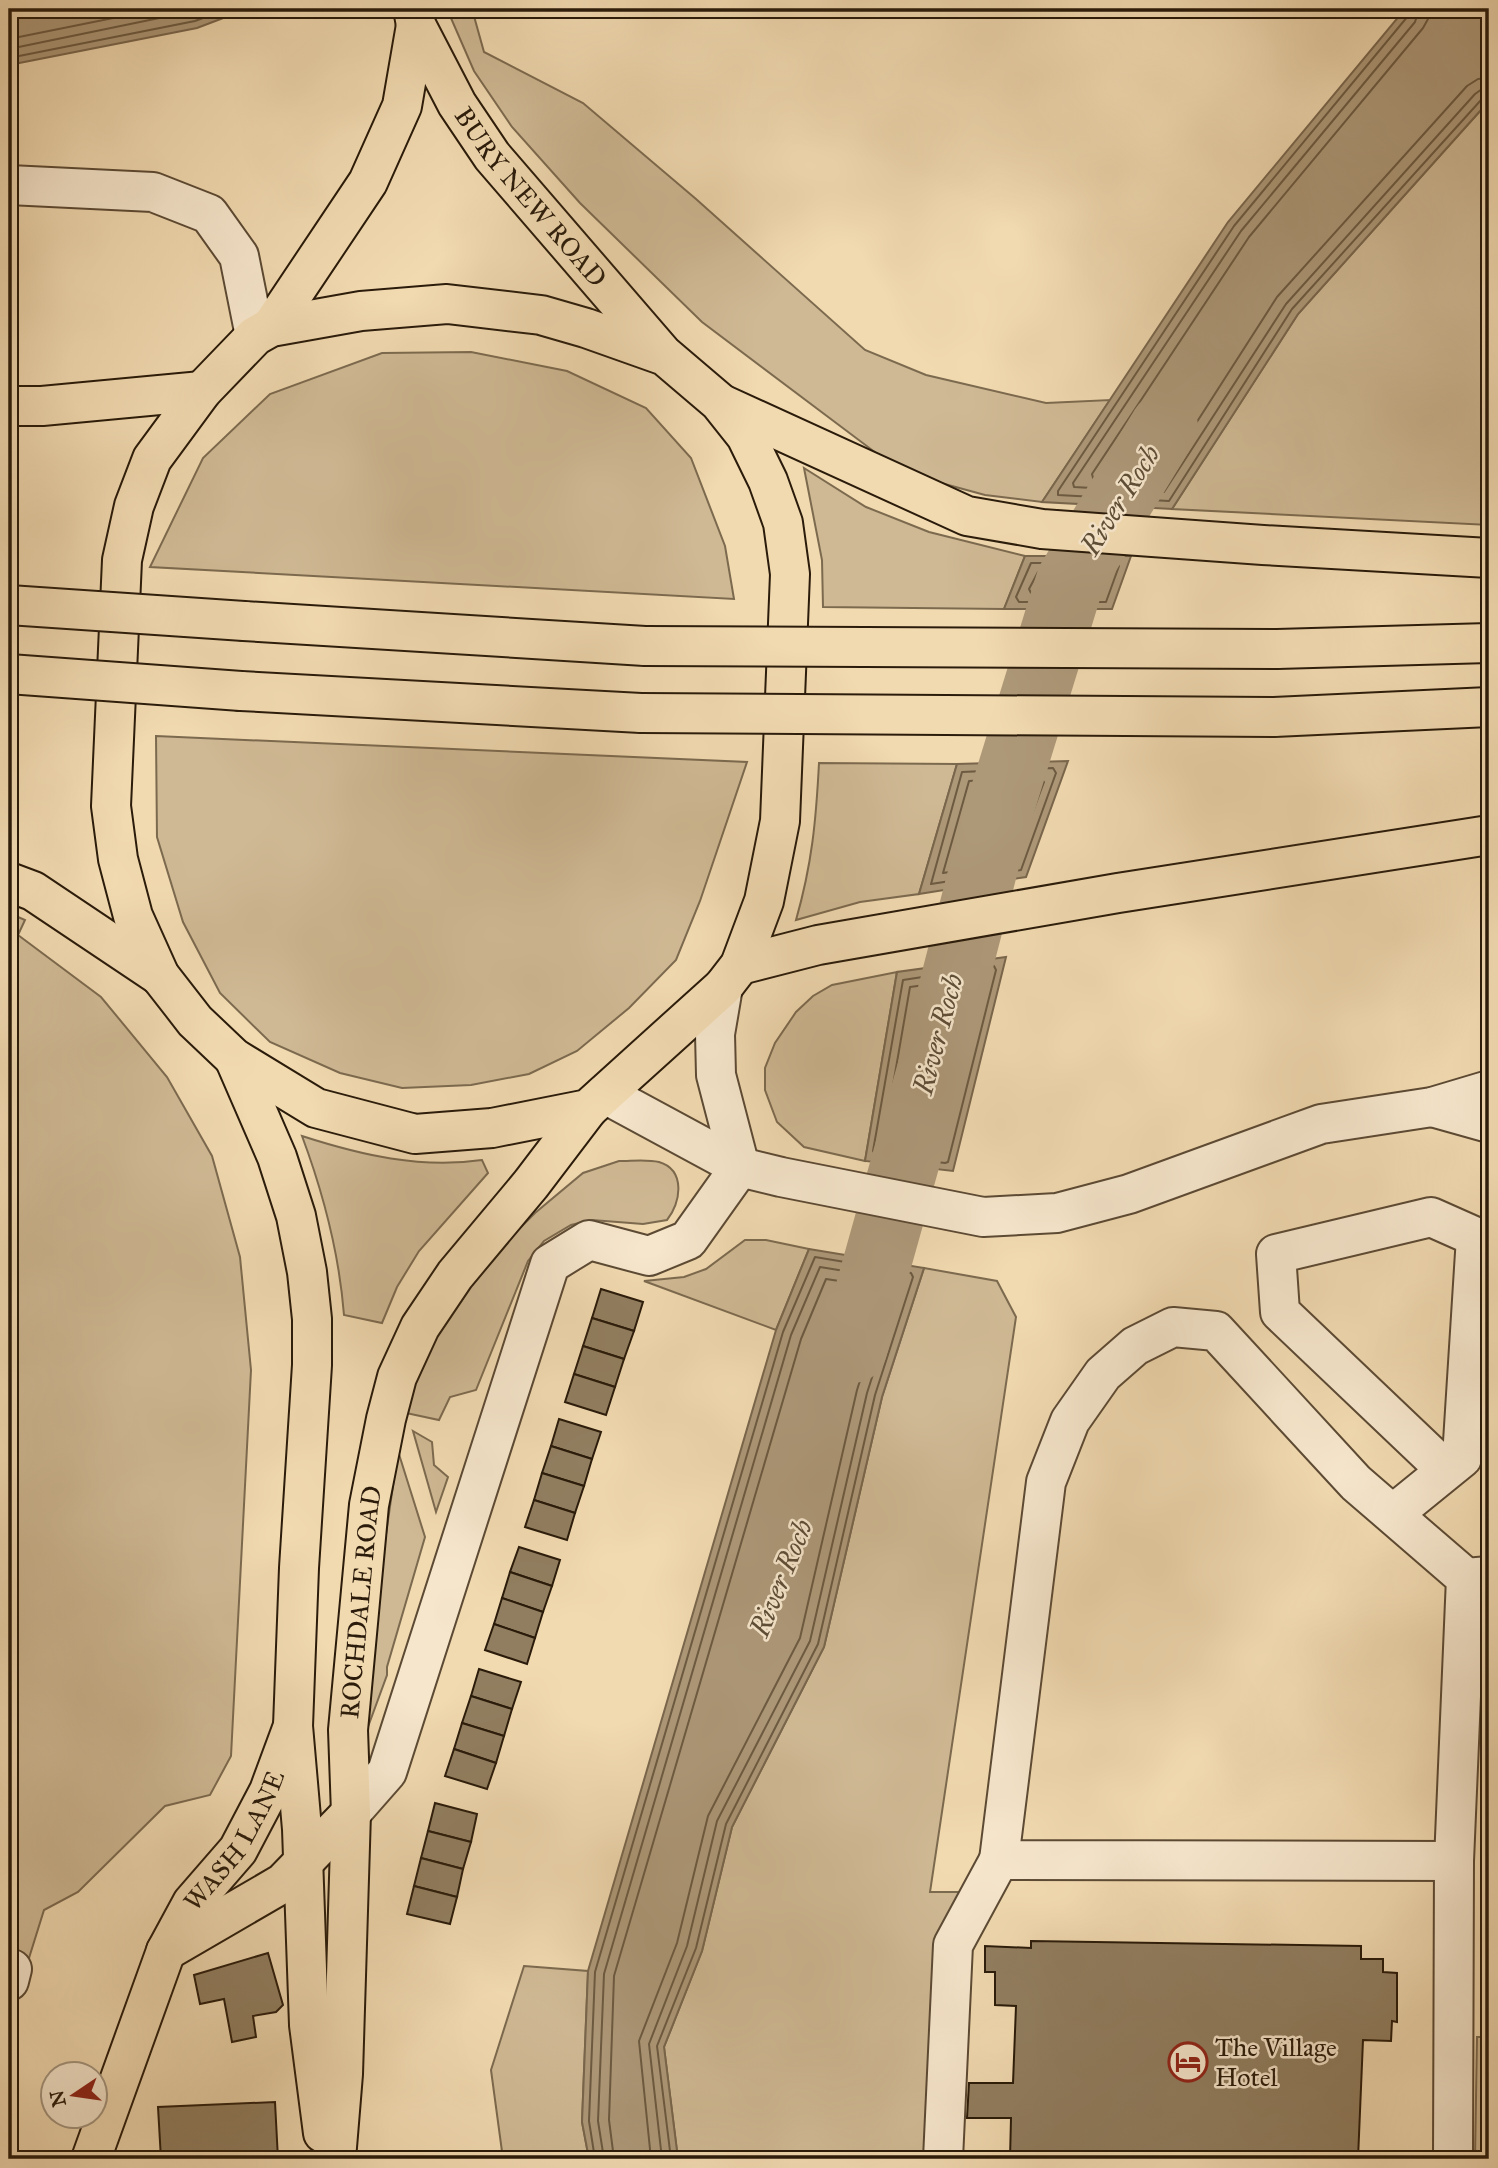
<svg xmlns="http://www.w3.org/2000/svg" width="1498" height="2168" font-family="'IM FELL Great Primer',serif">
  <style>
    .green { fill: #cfb994; stroke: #7c6a4f; stroke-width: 2 }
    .water { fill: #ad9878; stroke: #79664c; stroke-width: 2 }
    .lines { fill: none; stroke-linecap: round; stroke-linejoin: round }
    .shore { stroke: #6c5a41; stroke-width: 2 }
    .river { stroke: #ad9878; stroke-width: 68 }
    .building { fill: #917e60; stroke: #2a1b0a; stroke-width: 2 }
    .minor-casing { stroke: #5c4a34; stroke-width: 42 }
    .major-casing { stroke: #2a1b0a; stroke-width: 42 }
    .highway-casing { stroke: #2a1b0a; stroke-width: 42 }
    .minor { stroke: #f6e6cc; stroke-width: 38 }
    .major { stroke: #f1d9b0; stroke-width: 38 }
    .highway { stroke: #f1d9b0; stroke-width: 38 }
    .highway-bridge-casing { stroke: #2a1b0a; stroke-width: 42; stroke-linecap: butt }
    .highway-bridge { stroke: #f1d9b0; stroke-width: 38 }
    .labels { text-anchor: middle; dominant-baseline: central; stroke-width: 5; stroke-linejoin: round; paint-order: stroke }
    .street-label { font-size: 26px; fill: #2a1b0a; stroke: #f6e6cc }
    .poi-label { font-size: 26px; fill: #2a1b0a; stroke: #f6e6cc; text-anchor: start }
    .water-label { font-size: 28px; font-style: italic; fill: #5e4d36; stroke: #f6e6cc }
  </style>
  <rect width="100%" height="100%" fill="#f1d9b0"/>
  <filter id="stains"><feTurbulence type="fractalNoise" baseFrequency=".00286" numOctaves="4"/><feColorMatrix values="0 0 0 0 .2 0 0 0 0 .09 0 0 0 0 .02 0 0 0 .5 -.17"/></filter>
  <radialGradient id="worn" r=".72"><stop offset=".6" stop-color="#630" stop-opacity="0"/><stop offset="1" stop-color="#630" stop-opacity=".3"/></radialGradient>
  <g class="green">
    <path d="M447,9H472L484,52L583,103L696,199L865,350L926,375L1046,403L1110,400L1042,502L985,495L941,483L880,456L702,322L580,203L512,127L474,71Z"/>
    <path d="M1489,101V525L1172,509L1298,314Z"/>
    <path d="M471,352L567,371L646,408L691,458L725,546L734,599L150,567L203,458L270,394L382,353Z"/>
    <path d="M804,468L866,507L929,532L1025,556L1004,609L823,607L822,560Z"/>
    <path d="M156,736L747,762L700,901L676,960L629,1008L577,1051L529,1074L471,1085L402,1088L340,1073L270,1042L220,993L183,922L157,837Z"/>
    <path d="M819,763L957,764L919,894L860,902L796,920C812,864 816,821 819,763Z"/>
    <path d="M9,913L25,920L18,935L101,997L167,1077L212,1156L240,1257L251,1370L231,1756L210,1795L165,1806L78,1892L44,1910L29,1958L9,1947Z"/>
    <path d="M897,972L865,1161L804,1147L777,1122L765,1090V1068L775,1043L796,1012L813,996L832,985Z"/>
    <path d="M302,1136C361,1155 420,1169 482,1160L488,1173L419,1251L397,1287L382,1323L344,1315C339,1252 324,1195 302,1136Z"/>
    <path d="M619,1161C632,1161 647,1159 659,1162C686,1170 681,1203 667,1220L643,1224L592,1220L571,1225L544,1241L528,1261L476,1390L450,1397L439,1420L406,1413L411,1386L443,1321L506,1242L535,1213L583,1173Z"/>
    <path d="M745,1240H766L809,1249L776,1330L644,1281L684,1277L706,1269Z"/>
    <path d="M924,1268L997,1281L1016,1317L930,1892H961L927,2159H678L664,2047L702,1951L732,1827L824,1647L882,1397Z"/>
    <path d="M413,1431L432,1442L434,1465L448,1477L436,1512Z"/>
    <path d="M398,1451L425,1537L387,1667V1675L365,1735L382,1562Z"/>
    <path d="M524,1966L588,1971L582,2122L589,2159H503L491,2070Z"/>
    <path d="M1477,2037H1489V2159H1475Z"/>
  </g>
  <g class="water">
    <path d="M9,9H247L197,28L9,65Z"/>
    <path d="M1405,9H1489V101L1298,314L1172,509L1042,502L1228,222Z"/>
    <path d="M1025,556H1131L1112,609H1004Z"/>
    <path d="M1068,761L1026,877L919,894L957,764Z"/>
    <path d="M1006,957L953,1171L865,1161L897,972Z"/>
    <path d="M809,1249L924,1268L882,1397L824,1647L732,1827L702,1951L664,2047L678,2159H589L582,2122L588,1971L776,1330Z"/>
  </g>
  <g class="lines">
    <g class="shore">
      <path d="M1410,9L1408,16L1234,226L1058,491V495L1169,501L1292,309L1481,100L1489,97"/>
      <path d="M1419,9L1415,22L1241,231L1073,483L1074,487L1164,492L1286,304L1475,94L1482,89L1489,88"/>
      <path d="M1429,9L1428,19L1423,28L1249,237L1092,474L1093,478L1159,481L1277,297L1467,86L1478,79L1489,78"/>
      <path d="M9,39L158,9"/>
      <path d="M9,49L203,9"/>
      <path d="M9,58L195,21L227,9"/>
      <path d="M1031,563H1116L1119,566L1106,602H1019L1016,597Z"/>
      <path d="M1038,572H1104L1107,575L1099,593H1031L1029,589Z"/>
      <path d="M1053,768L1056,773L1021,870L931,884L962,772Z"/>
      <path d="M1040,777L1044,782L1014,862L943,873L969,781Z"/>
      <path d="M1025,788L1029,793L1007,852L958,860L977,791Z"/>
      <path d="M994,966L996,970L948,1162L945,1163L875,1154L873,1151L903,980Z"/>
      <path d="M983,977L984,980L941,1152L938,1154L885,1147L883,1143L910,987Z"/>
      <path d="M968,989L970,993L934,1140L930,1142L898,1138L896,1134L919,997Z"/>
      <path d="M595,2159L589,2121L595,1972L783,1332L815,1257L911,1273L913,1277L875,1395L818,1644L726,1824L696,1948L657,2046L671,2159"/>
      <path d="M604,2159L598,2121L604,1974L791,1335L820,1267L900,1280L902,1284L867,1393L810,1641L717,1821L687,1946L649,2044L662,2159"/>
      <path d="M614,2159L609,2120L614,1976L801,1339L826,1279L886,1288L888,1293L857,1390L800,1638L708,1816L677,1943L639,2041L651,2159"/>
    </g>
    <path class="river" d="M853,1349L939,1042L995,824L1070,581L1164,427"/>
  </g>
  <g class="building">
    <path d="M601,1289L643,1302L634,1331L592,1318Z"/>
    <path d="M592,1318L634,1331L624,1359L583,1346Z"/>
    <path d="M583,1346L624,1359L615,1387L574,1374Z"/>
    <path d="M574,1374L615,1387L606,1415L565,1402Z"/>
    <path d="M559,1419L601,1432L592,1459L551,1446Z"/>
    <path d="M551,1446L592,1459L584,1486L542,1473Z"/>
    <path d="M542,1473L584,1486L575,1513L534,1500Z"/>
    <path d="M534,1500L575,1513L567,1540L525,1527Z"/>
    <path d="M519,1547L560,1560L552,1586L510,1572Z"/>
    <path d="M510,1572L552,1586L543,1612L502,1598Z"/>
    <path d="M502,1598L543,1612L535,1638L494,1624Z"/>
    <path d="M494,1624L535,1638L527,1664L485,1650Z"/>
    <path d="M479,1669L521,1682L512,1709L471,1696Z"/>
    <path d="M471,1696L512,1709L504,1736L462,1723Z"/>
    <path d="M462,1723L504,1736L496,1763L454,1749Z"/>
    <path d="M454,1749L496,1763L487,1789L445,1776Z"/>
    <path d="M435,1803L477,1814L471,1842L428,1831Z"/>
    <path d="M428,1831L471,1842L463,1869L421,1858Z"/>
    <path d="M421,1858L463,1869L457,1897L414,1886Z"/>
    <path d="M414,1886L457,1897L450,1924L407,1914Z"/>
    <path d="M1031,1941L1361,1946V1959H1383V1972L1397,1973V2022L1392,2021L1391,2041L1363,2040L1358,2159H1010L1011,2118H967L969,2083H1013L1016,2006L995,2005V1972H985V1946L1031,1948Z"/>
    <path d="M268,1953L283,2005L276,2012L253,2016L256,2037L232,2042L224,1999L200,2004L194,1975Z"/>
    <path d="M275,2102L278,2159H161L158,2107Z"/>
  </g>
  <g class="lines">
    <g class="minor-casing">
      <g id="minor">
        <path d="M9,185L153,192L209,214L239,256L255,336"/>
        <path d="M723,987L715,1034L716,1075L740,1167"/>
        <path d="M605,1094L740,1167L781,1177L983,1217L1057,1213L1129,1194L1321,1124L1432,1107L1489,1090"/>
        <path d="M1432,1107L1489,1123"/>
        <path d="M1393,1514L1462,1458L1476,1237L1431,1217L1276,1254L1280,1312L1446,1470"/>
        <path d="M1466,1578L1454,1861L999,1860L1046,1482L1070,1421L1103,1374L1135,1346L1173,1327L1216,1331L1356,1483L1466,1578L1489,1576"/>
        <path d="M351,1813L387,1772L550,1264L589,1240L649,1256L688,1240L740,1167"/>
        <path d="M9,1981L12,1969"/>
        <path d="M943,2159L953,1945L999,1860"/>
        <path d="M1453,2159L1454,1861"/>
      </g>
    </g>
    <g class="major-casing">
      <g id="major">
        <path d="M166,1951L283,1883L351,1813"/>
        <path id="s1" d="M91,2159L166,1951L192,1903L238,1850L269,1791L293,1726"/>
      </g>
    </g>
    <g class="highway-casing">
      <g id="highway">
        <path id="s2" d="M413,9L416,25L457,104L492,156L661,352"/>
        <path d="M447,304L541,315L586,328L665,356L719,402L746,436L768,481L783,523L790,574L780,821L764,901L740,965L723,987L588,1109L492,1128L415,1134L316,1108L234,1058L195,1021L160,976L133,916L118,859L111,806L122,560L134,506L152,459L202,391L255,336L271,327L361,311Z"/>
        <path d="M271,327L368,182L402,106L416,25"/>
        <path d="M724,405L967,516L1042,529L1263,545L1489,558"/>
        <path d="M9,406H42L202,391"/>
        <path d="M244,621L645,646"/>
        <path d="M1277,649L1489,643"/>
        <path d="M241,691L641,713"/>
        <path d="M1274,717L1489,707"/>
        <path d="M9,882L33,891L160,976"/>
        <path d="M740,965L818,945L1118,893L1489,835"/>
        <path d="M234,1058L277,1157L296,1216L307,1272L312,1319V1365L299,1568L293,1726L302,1829L309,2025L323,2133"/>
        <path id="s3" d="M336,2159L343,2074L351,1813L348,1730L369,1505L386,1419L397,1377L420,1327L455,1275L531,1184L588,1109"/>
      </g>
    </g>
    <use href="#minor" class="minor"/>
    <use href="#major" class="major"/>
    <use href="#highway" class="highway"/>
    <g class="highway-bridge-casing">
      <g id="highway-bridge">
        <path d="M9,605L244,621"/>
        <path d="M645,646L1277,649"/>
        <path d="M9,674L241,691"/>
        <path d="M641,713L1274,717"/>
      </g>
    </g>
    <use href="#highway-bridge" class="highway-bridge"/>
  </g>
  <defs>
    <g id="hotel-ring" transform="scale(2.0125)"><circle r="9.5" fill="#f6e6cc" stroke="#8f2418" stroke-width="1.5"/><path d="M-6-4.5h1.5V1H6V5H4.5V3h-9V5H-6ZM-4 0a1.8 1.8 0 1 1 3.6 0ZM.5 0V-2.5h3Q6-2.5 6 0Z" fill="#8f2418"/></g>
  </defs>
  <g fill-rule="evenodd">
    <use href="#hotel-ring" x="1188" y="2062"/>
  </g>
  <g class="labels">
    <g class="street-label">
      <text stroke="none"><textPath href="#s2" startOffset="224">BURY NEW ROAD</textPath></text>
      <text stroke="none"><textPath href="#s3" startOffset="558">ROCHDALE ROAD</textPath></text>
      <text stroke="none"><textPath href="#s1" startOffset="352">WASH LANE</textPath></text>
    </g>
    <g class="poi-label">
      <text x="1215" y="2047">The Village<tspan x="1215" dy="30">Hotel</tspan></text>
    </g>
    <g class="water-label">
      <text transform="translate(1120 500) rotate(-58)">River Roch</text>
      <text transform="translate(938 1034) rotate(-75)">River Roch</text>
      <text transform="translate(781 1578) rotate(-68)">River Roch</text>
    </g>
  </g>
  <rect width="1498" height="2168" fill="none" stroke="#f1d9b0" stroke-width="35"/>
  <rect x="10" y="10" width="1477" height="2147" fill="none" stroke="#2a1b0a" stroke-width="3.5"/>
  <rect x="18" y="18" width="1463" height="2133" fill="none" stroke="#2a1b0a" stroke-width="2"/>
  <g transform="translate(74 2095) rotate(257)"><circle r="33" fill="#f6e6cc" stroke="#a4957e" stroke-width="2"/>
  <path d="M0-5L12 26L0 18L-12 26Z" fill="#8f2418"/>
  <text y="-10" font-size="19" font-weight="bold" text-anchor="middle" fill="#2a1b0a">N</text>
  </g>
  <rect width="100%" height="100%" filter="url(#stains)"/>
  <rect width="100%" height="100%" fill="url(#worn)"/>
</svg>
